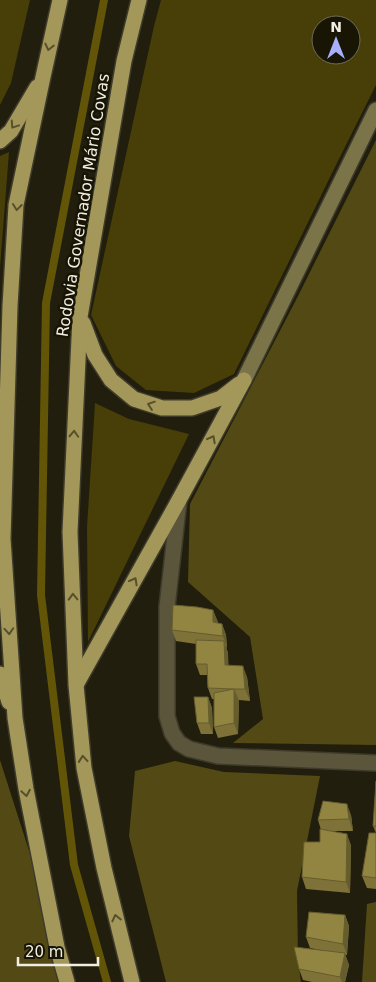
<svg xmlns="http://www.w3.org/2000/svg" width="376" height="982" font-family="'DejaVu Sans',sans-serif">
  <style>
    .green { fill: #483e07; fill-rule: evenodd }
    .forest { fill: #534914 }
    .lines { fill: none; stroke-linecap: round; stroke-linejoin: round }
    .stream { stroke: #625508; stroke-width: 8 }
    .minor-casing { stroke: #3e3b2b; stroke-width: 18 }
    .secondary-casing { stroke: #3e3b2b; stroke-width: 18 }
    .trunk-casing { stroke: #3e3b2b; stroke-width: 18 }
    .minor { stroke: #5a553b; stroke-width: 15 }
    .secondary { stroke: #7c7449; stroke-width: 15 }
    .trunk { stroke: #a39759; stroke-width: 15 }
    .wall { fill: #7e7238 }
    .shaded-wall { fill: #665d2e }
    .building { fill: #928541; stroke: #665d2e }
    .oneway { stroke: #57502b }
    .labels { text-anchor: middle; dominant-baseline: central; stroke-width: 5; stroke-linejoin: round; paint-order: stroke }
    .street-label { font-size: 16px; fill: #f0eee2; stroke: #181505 }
  </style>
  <rect width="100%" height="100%" fill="#211e0d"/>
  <g class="green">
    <path d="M0,0H30L11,83L0,105Z"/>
    <path d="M161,0H376V85L335,167L234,374L194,393L146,390L116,366L91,315L154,26ZM321,25H351V55H321Z"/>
    <path d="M9,152L0,268V156Z"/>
    <path d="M95,403L129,419L189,434L88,642L87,527Z"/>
  </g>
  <g class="forest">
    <path d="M376,140V745L233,743L263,719L250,637L188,582L190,504L297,298Z"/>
    <path d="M0,760L71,982H0Z"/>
    <path d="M175,761L224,772L320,776L297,891L298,959L301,982H166L129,836L135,771Z"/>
    <path d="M376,902V982H362L367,904Z"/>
  </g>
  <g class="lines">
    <path class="stream" d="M104,0L46,303L41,595L74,865L107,982"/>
    <g class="minor-casing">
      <path id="minor" d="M179,500L167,607V716L172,733L179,743L189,749L218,756L376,763"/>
    </g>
    <g class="secondary-casing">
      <path id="secondary" d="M244,380L376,110"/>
    </g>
    <g class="trunk-casing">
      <g id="trunk">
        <path d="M60,0L43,77L16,205L10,306L3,539L15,718L26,789L57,947L67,982"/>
        <path d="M0,141L11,131L37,87"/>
        <path d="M83,323L95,355L111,380L134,399L162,408H192L221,398L239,384"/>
        <path d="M0,674L9,702"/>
        <path d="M77,683L179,500L244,380"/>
        <path d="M132,982L104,868L84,768L76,685L70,532L80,317L124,61L139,0"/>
      </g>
    </g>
    <use href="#minor" class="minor"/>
    <use href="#secondary" class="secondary"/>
    <use href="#trunk" class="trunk"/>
  </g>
  <g class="wall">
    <path d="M213,610L218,623L222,624L226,635L227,648L226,647L228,653V665L247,677L250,701L239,700L238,734L218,738L214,727V699H212L208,688L207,675H200L196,664V644L176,641L172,630Z"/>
    <path d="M208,697L212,708L213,734H201L197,723Z"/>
    <path d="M376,781V833L373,826Z"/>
    <path d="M351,815L353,831H330L351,845L350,893L306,889L302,877L320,842L321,830L318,820Z"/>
    <path d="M376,833V889L367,888L362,876Z"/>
    <path d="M345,915L349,926L347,955H345L349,965L345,982H312L303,980L299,969L325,951L310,948L306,937Z"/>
  </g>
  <g class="shaded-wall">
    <path d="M213,610L218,622V633L213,622Z"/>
    <path d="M222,624L226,635L227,648L223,636Z"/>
    <path d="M224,641L228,653L229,676L225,665Z"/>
    <path d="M243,666L247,677L250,701L245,689Z"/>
    <path d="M234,689L239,700L238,734L234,723Z"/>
    <path d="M208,697L212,708L213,734L209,723Z"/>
    <path d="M347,804L351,815L353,831L349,819Z"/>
    <path d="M347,834L351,845L350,893L346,882Z"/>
    <path d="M345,915L349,926L347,955L343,944Z"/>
    <path d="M345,953L349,965L345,982H342L340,977Z"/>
  </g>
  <g class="building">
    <path d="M173,605L197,607L213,610V622L222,624L223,636L172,630Z"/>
    <path d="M196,640L224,641L225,665L243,666L245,689H234V723L214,727V693L234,689L208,688L207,664H196Z"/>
    <path d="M194,697H208L209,723H197Z"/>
    <path d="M376,781V826H373Z"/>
    <path d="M323,801L347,804L349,819L318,820Z"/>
    <path d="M320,829L347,834L346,882L302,877L304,842H320Z"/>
    <path d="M369,833H376V878L362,876Z"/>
    <path d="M309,912L345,915L343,944L306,937Z"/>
    <path d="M294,947L345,953L340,977L299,969Z"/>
  </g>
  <defs><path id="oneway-chevron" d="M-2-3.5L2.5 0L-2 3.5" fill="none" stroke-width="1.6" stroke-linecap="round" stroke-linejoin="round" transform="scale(1.25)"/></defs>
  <g class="oneway">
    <use href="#oneway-chevron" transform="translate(49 47) rotate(103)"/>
    <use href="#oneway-chevron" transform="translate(14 125) rotate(124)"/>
    <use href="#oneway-chevron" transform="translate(17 207) rotate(97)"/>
    <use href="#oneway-chevron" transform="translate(151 405) rotate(-161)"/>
    <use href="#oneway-chevron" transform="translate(74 434) rotate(-87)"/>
    <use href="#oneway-chevron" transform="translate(212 439) rotate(-62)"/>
    <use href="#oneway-chevron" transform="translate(134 581) rotate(-61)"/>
    <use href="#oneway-chevron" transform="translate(73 597) rotate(-92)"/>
    <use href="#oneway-chevron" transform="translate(9 631) rotate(86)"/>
    <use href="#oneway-chevron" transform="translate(83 759) rotate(-95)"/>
    <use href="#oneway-chevron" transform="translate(26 793) rotate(80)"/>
    <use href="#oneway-chevron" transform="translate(116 918) rotate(-103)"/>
  </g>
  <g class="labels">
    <g class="street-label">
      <text transform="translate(83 205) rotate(-81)">Rodovia Governador Mário Covas</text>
    </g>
  </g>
  <g transform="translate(336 40)"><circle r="24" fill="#181505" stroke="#6e6c5d"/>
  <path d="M0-4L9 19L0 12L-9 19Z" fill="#a7b0fc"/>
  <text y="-8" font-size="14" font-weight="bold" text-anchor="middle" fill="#f0eee2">N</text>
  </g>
  <path d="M18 957v8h80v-8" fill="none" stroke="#f0eee2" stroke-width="2.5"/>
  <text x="25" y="957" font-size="15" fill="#f0eee2" stroke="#181505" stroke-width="4" paint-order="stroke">20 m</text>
</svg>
